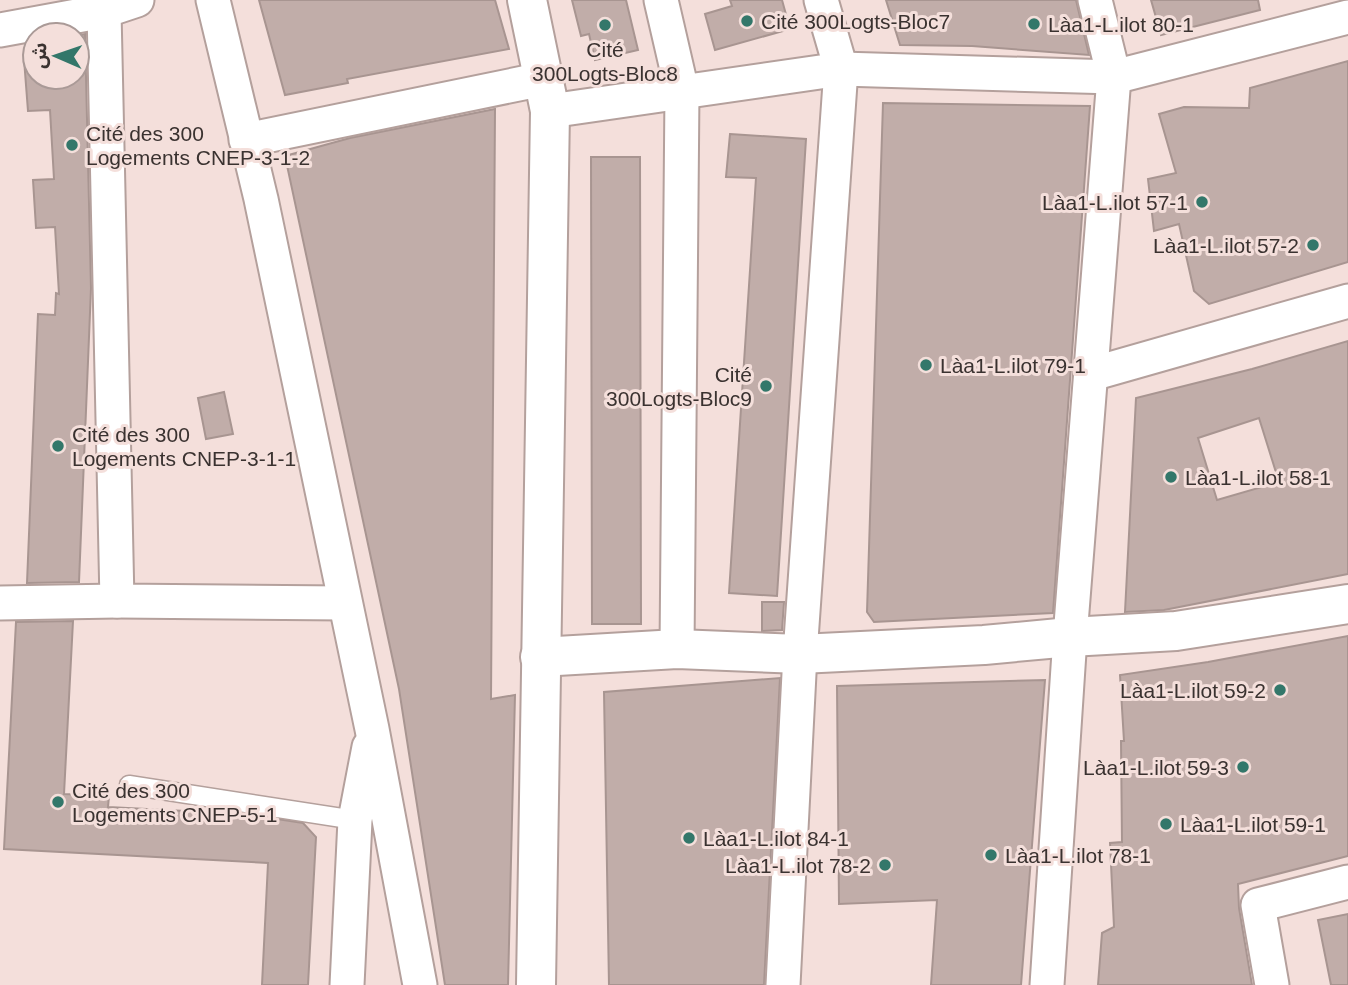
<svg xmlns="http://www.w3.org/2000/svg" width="1348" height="985" font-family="Helvetica,'Noto Sans Arabic',sans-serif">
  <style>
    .building { fill: #c1ada9; stroke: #a89591; stroke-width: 2; fill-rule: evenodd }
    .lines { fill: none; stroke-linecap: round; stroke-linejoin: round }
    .lane-casing { stroke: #b4a09c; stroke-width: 21 }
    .street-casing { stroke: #b4a09c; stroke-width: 37 }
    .secondary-casing { stroke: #b4a09c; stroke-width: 42 }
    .lane { stroke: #fff; stroke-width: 18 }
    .street { stroke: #fff; stroke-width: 33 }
    .secondary { stroke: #fff; stroke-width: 38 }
    .poi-dot { fill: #33776a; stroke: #f4dfdb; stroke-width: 2.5 }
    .labels { text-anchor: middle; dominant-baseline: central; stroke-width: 6; stroke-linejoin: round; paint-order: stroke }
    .poi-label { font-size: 21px; fill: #3a3230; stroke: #f4dfdb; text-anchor: start }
  </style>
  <rect width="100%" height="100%" fill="#f4dfdb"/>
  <g class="building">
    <path d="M259,0H495L509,49L347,79L348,83L285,95Z"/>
    <path d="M572,0H626L638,50L595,60L589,34L581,36Z"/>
    <path d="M730,0H782L790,29L715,50L705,14L732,6Z"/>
    <path d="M886,0H1076L1089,55L972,46L900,45Z"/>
    <path d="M1151,0H1258L1260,10L1161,35Z"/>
    <path d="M85,34L91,288L79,582L27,583L38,314L55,315L56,293L59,294L55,227L36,228L33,180L54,179L50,110L28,111L24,59L35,58V77H77V36Z"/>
    <path d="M1348,61V262L1209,304L1194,291L1179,224L1154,231L1148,179L1176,173L1159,114L1184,107L1249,108L1250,88Z"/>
    <path d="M883,103L1090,106L1053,613L874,622L867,612Z"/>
    <path d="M495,109L491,699L515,695L508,985H445L399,689L285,156L350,138Z"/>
    <path d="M730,134L806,139L777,596L729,593L756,178L726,177Z"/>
    <path d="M591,157H640L641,624H592Z"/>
    <path d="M1348,341V574L1164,610L1125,612L1136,398L1252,369ZM1259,418L1279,482L1217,500L1198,438Z"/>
    <path d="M224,392L233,434L206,439L198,398Z"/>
    <path d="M762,602H784L782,630L762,631Z"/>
    <path d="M73,621L64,794L109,796L108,807L244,814L303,823L316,837L308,985H262L268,863L4,849L16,622Z"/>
    <path d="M1348,636V856L1238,884L1239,908L1252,985H1098L1102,933L1114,927L1110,843L1122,842L1121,741H1124L1120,675L1208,662Z"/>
    <path d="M780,678L764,985H609L604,692Z"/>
    <path d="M1045,680L1021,985H931L937,900L839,904L837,686Z"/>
    <path d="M1348,914V985H1331L1318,920Z"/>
  </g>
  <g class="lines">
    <g class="lane-casing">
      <path id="lane" d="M129,785L355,820"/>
    </g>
    <g class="street-casing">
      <g id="street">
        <path d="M137,0L104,11L117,601L344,603"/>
        <path d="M213,0L261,199L372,729L420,985"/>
        <path d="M661,0L682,91L677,649"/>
        <path d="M0,30L104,11"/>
        <path d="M550,111L841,69L1114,77L1348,17"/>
        <path d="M246,140L543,79"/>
        <path d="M1092,374L1348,301"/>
        <path d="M0,603L117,601"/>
        <path d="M347,985L355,820L369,747"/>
        <path d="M783,985L800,654L841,69L821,0"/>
        <path d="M1047,985L1070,637L1114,77L1095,0"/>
        <path d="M1272,985L1258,905L1348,882"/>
      </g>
    </g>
    <g class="secondary-casing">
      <g id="secondary">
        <path d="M527,0L550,111L536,985"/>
        <path d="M540,657L677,649L800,654L984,645L1070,637L1176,631L1348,604"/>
      </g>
    </g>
    <use href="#lane" class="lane"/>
    <use href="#street" class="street"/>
    <use href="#secondary" class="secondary"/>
  </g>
  <g class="poi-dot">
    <circle cx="747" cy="21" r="7"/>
    <circle cx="1034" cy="24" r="7"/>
    <circle cx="605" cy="25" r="7"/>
    <circle cx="72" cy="145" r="7"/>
    <circle cx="1202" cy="202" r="7"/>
    <circle cx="1313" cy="245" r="7"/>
    <circle cx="926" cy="365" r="7"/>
    <circle cx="766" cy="386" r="7"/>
    <circle cx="58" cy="446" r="7"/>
    <circle cx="1171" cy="477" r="7"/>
    <circle cx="1280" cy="690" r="7"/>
    <circle cx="1243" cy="767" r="7"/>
    <circle cx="58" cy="802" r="7"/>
    <circle cx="1166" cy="824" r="7"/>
    <circle cx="689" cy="838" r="7"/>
    <circle cx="991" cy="855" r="7"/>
    <circle cx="885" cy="865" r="7"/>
  </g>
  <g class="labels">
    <g class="poi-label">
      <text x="761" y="21">Cité 300Logts-Bloc7</text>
      <text x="1048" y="24">Làa1-L.ilot 80-1</text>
      <text x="605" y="49" text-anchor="middle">Cité<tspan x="605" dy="24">300Logts-Bloc8</tspan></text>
      <text x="86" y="133">Cité des 300<tspan x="86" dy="24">Logements CNEP-3-1-2</tspan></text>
      <text x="1188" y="202" text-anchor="end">Làa1-L.ilot 57-1</text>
      <text x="1299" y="245" text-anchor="end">Làa1-L.ilot 57-2</text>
      <text x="940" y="365">Làa1-L.ilot 79-1</text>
      <text x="752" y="374" text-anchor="end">Cité<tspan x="752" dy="24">300Logts-Bloc9</tspan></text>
      <text x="72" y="434">Cité des 300<tspan x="72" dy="24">Logements CNEP-3-1-1</tspan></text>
      <text x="1185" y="477">Làa1-L.ilot 58-1</text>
      <text x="1266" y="690" text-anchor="end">Làa1-L.ilot 59-2</text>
      <text x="1229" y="767" text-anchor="end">Làa1-L.ilot 59-3</text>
      <text x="72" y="790">Cité des 300<tspan x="72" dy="24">Logements CNEP-5-1</tspan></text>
      <text x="1180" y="824">Làa1-L.ilot 59-1</text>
      <text x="703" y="838">Làa1-L.ilot 84-1</text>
      <text x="1005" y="855">Làa1-L.ilot 78-1</text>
      <text x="871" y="865" text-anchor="end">Làa1-L.ilot 78-2</text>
    </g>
  </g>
  <g transform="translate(56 56) rotate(272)"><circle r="33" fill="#f4dfdb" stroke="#aa9a97" stroke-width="2"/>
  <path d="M0-5L12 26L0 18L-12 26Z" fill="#33776a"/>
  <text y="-10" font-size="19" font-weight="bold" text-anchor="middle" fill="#3a3230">ش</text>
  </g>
</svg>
